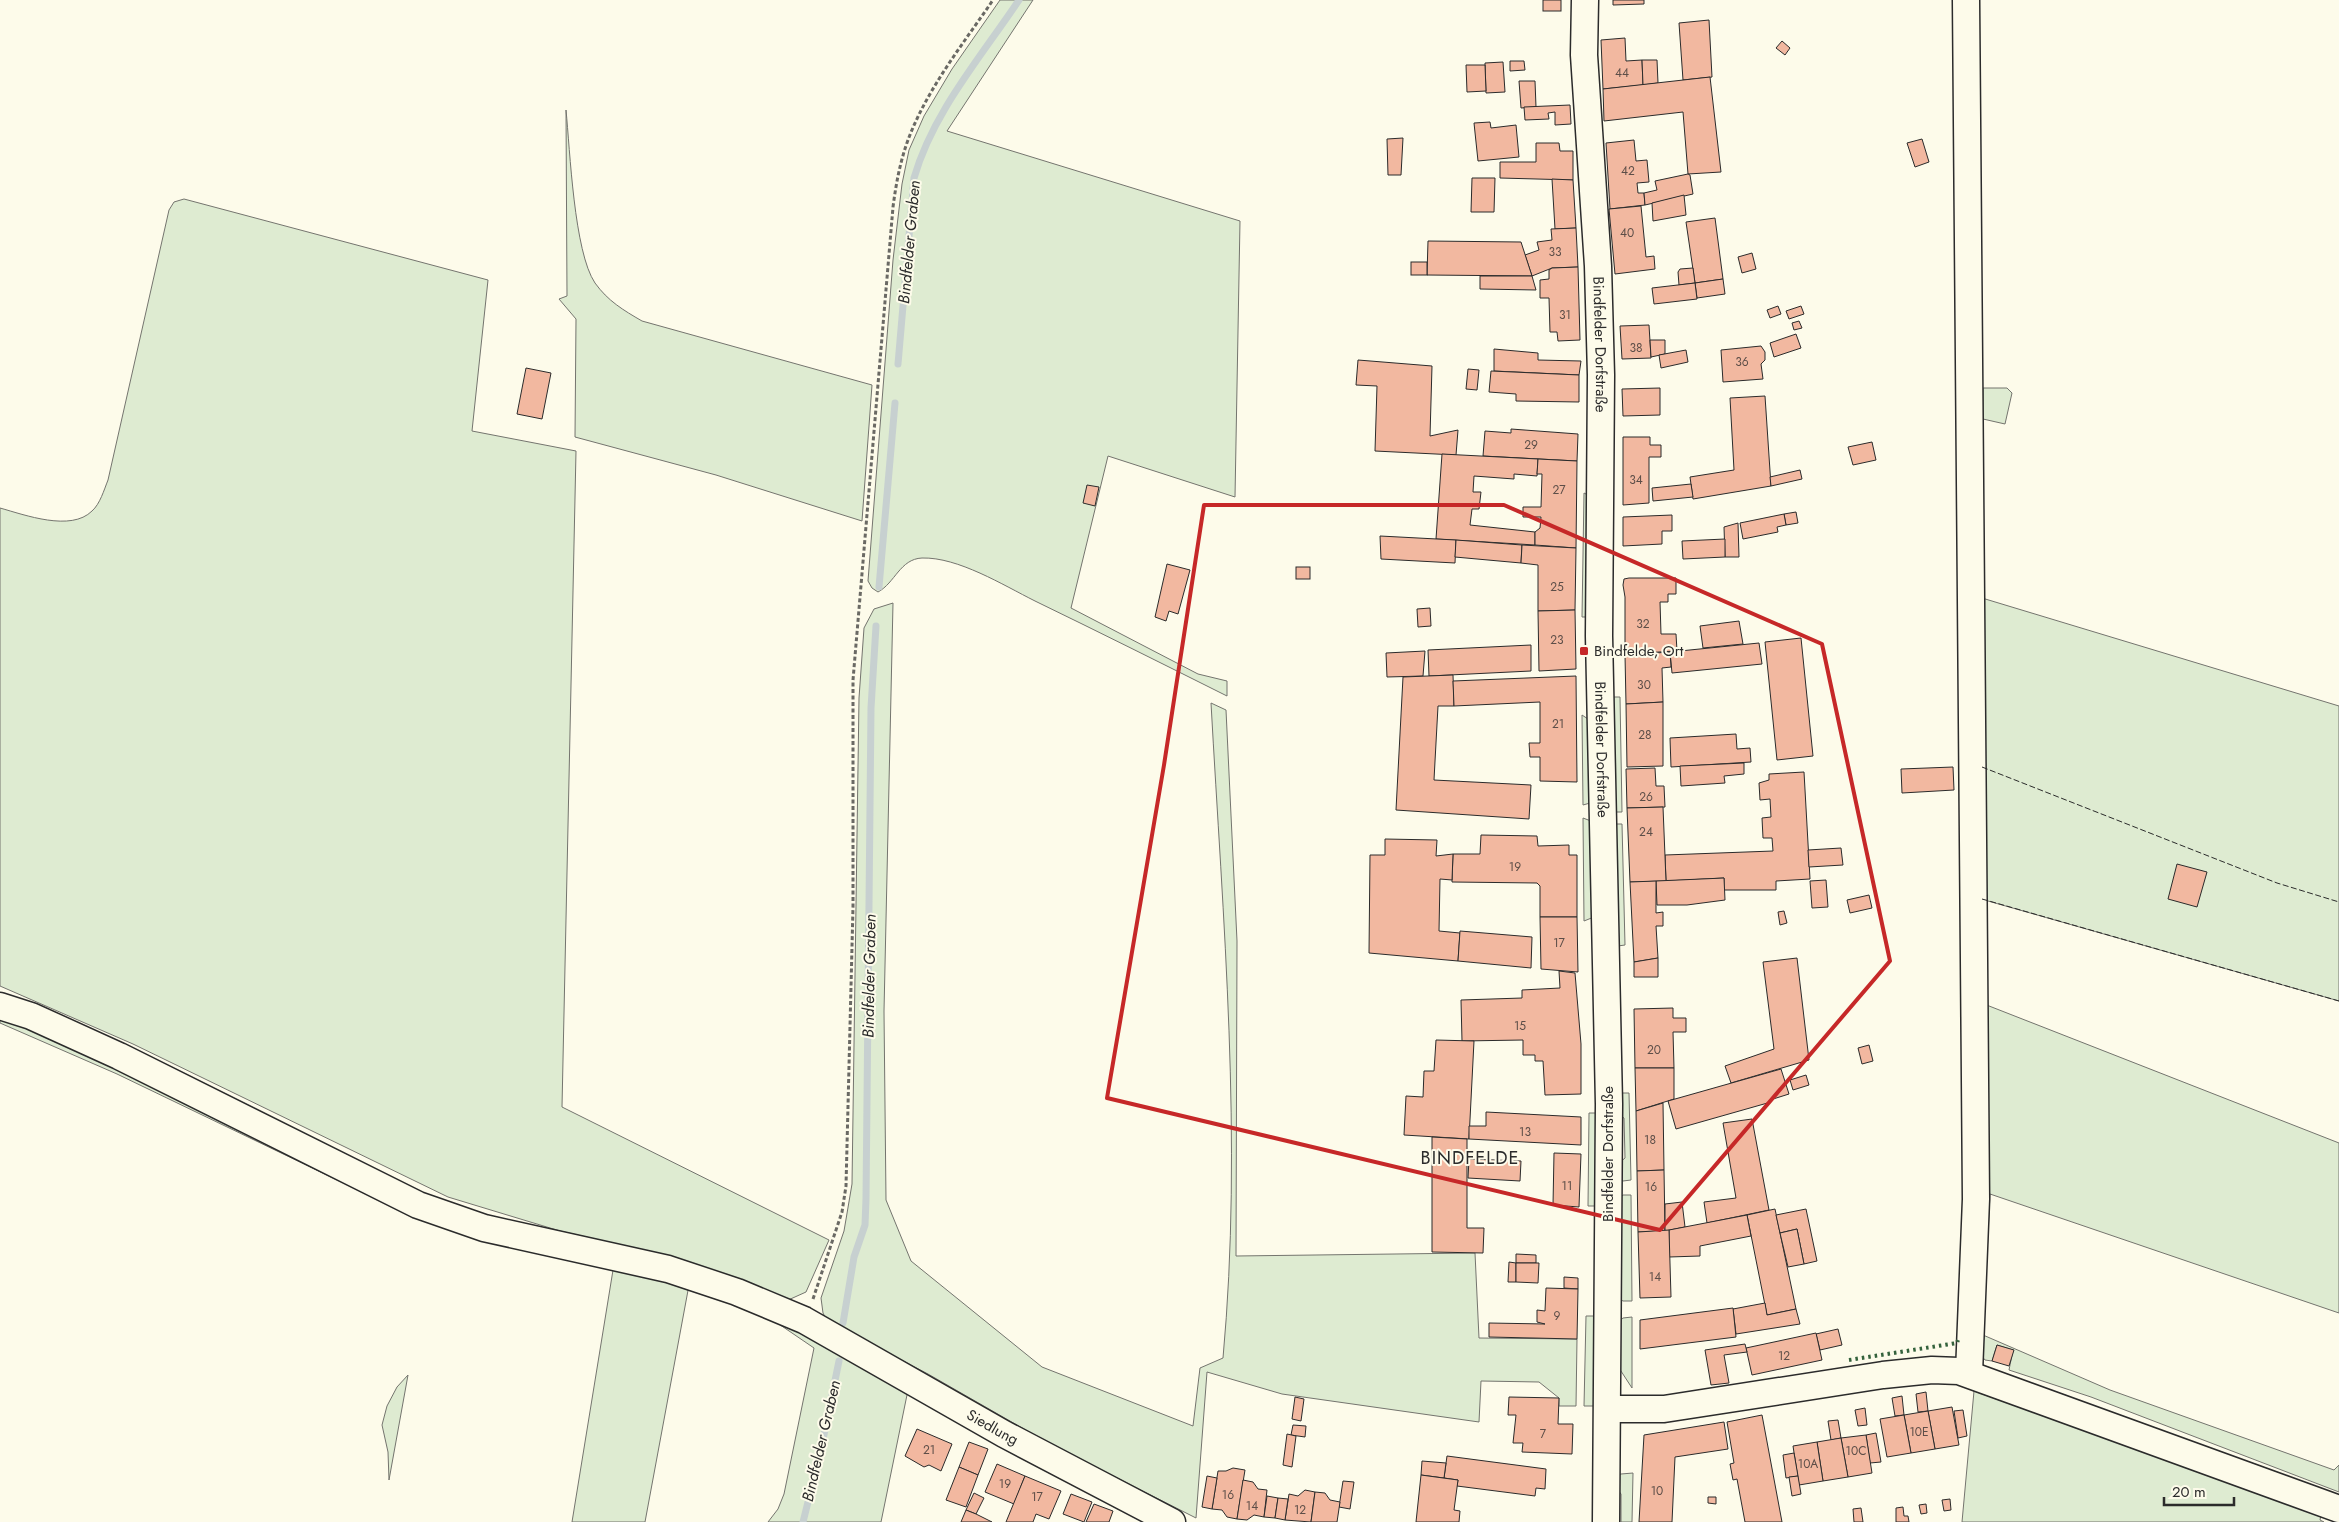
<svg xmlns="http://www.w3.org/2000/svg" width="2339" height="1522" font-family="Jost,sans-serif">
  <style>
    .green { fill: #deebd1; stroke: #74746e }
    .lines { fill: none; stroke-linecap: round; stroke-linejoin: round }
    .stream { stroke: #c7d0d0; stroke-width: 7 }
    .building { fill: #f2b8a0; stroke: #2b2b2b }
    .minor-casing { stroke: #2b2b2b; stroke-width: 29 }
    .path { stroke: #6a6964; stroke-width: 3; stroke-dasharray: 4 2.5; stroke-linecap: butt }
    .minor { stroke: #fdfbea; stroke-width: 26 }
    .hedge { stroke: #34623c; stroke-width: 4; stroke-dasharray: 2.5 4; stroke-linecap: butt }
    .fence { stroke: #2b2b2b; stroke-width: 1; stroke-dasharray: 6 2.5; stroke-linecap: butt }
    .marked { fill: none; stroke: #c62828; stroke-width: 4; stroke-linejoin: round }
    .poi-dot { fill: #c62828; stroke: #fdfbea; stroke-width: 2 }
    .labels { text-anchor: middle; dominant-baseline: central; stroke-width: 4; stroke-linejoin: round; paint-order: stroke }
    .number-label { font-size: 12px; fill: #5d4e48 }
    .street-label { font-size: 15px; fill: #2b2b2b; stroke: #fdfbea }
    .poi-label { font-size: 15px; fill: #2b2b2b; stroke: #fdfbea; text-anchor: start }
    .water-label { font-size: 16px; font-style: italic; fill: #2b2b2b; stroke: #fdfbea }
    .quarter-label { font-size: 18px; letter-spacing: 1px; fill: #2b2b2b; stroke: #fdfbea }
  </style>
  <rect width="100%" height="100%" fill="#fdfbea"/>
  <g class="green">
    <path d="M1000,0H1033L947,131L1240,221L1235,497L1108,456L1071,608L1198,674L1227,681V696C1163,664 1099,632 1035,601C1003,585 958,557 922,558C900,559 895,583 878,592L872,588L868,581L893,260L902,184L909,150L924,116L952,69Z"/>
    <path d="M566,110C570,150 574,252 595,283C608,301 623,310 642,321L872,385L862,521L716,475L575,437L576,319L559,299L567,296Z"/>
    <path d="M184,199L488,280L472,431L576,451L562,1107L829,1240L806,1292L786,1301L669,1256L560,1231L448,1197L133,1044L0,986V508C25,515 71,532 92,511C100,504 104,490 108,480L169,210L174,202Z"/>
    <path d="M1983,388H2007L2012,393L2005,424L1983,419Z"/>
    <path d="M1584,493L1590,496L1589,617H1582Z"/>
    <path d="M1982,598L2339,706V1001L1981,899Z"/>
    <path d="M893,603L884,1011L886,1200L911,1261L1042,1367L1193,1426L1200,1368L1223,1358C1243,1141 1223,921 1211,703L1226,710L1237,941L1236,1256L1475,1253L1479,1338L1577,1339L1576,1406H1559V1398L1539,1382L1481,1381L1479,1422L1282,1394L1207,1372L1196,1518L1050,1444L928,1374L827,1321L823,1313L821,1298L844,1231L852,1184L859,698L864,628L874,609Z"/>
    <path d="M1611,697H1620L1622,812H1614L1609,787L1615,781L1614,744L1608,739Z"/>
    <path d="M1582,715L1588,719L1590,803L1583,805Z"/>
    <path d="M1583,818L1591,821L1594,917L1584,921Z"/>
    <path d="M1615,824H1622L1625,945L1618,946Z"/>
    <path d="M1984,1004L2339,1143V1313L1990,1194L1983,1335L2110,1390L2334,1470L2339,1465V1492L2091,1397L2009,1370L2013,1350L1997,1345L1992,1361L1985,1360L1981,1355Z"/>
    <path d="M0,1015L120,1070L410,1215L117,1074L0,1023Z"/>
    <path d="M1621,1093H1629L1631,1180L1623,1181L1617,1177L1618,1164L1625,1158L1624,1118L1617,1114Z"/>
    <path d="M1589,1113H1596L1599,1203L1595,1206H1588Z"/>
    <path d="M1623,1195H1631L1632,1301H1623L1618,1298L1619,1199Z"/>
    <path d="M614,1264L689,1285L645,1522H572Z"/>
    <path d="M1586,1316H1599L1598,1406H1584Z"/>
    <path d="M1632,1317V1388L1619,1368L1618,1322L1623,1318Z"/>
    <path d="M770,1318L816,1340L908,1390L881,1522H768L778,1509L784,1494L814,1348Z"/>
    <path d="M408,1375L389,1480L388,1452L382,1425L387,1406L397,1387Z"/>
    <path d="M1974,1391L2321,1515L2320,1520L2324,1522H1962Z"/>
    <path d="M1633,1473L1632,1522H1621V1494L1615,1486V1476L1621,1474Z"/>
  </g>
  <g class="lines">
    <g class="stream">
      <path d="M898,364L914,178C933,112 981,57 1019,0"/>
      <path d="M879,587L895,403"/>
      <path d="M843,1323L854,1257L865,1225L866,1199L871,708L876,626"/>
      <path d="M803,1522L820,1454L839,1361"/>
    </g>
  </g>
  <g class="building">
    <rect x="1543" y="0" width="18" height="11"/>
    <path d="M1613,0H1644V4L1613,5Z"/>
    <path d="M1709,20L1712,77L1683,80L1679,23Z"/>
    <path d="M1625,38L1626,61L1642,60L1643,85L1603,89L1601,40Z"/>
    <path d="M1782,41L1790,48L1785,55L1776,48Z"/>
    <path d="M1642,60H1657L1658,83L1643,85Z"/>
    <path d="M1510,61H1524L1525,70L1510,71Z"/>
    <path d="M1503,62L1505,92L1486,93L1485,63Z"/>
    <path d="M1466,65H1485L1486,91L1467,92Z"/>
    <path d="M1710,77L1721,172L1688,174L1683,112L1604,121L1603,89Z"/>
    <path d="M1519,81H1535L1536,107L1521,108Z"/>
    <path d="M1570,105L1571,124L1555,125V112L1548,113L1549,119L1525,120L1524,107Z"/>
    <path d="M1490,122L1491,128L1516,125L1519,157L1478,161L1474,123Z"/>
    <path d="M1403,138L1401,175H1388L1387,139Z"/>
    <path d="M1922,139L1929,162L1915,167L1907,143Z"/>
    <path d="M1634,140L1636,161L1647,160L1649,182L1637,183L1638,193H1644L1645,205L1610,209L1606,143Z"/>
    <path d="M1536,143H1559L1560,151H1573V180L1500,178V162H1536Z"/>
    <path d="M1688,174L1690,175L1693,194L1645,205L1644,193L1657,190L1655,181Z"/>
    <path d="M1472,178H1495L1494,212H1471Z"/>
    <path d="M1552,179L1573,180L1576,228L1555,229Z"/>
    <path d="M1684,195L1686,215L1653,221L1652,203Z"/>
    <path d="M1641,206L1646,257L1654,256L1655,269L1615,274L1609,209Z"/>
    <path d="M1715,218L1723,279L1695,283L1686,222Z"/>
    <path d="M1576,228L1578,267L1552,268L1532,276L1525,255L1539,250L1537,242L1552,240L1551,229Z"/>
    <path d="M1428,241L1521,242L1532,276L1427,275Z"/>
    <path d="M1752,253L1756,269L1742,273L1738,257Z"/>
    <rect x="1411" y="262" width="16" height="13"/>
    <path d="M1578,267L1580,340L1558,341L1557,332H1550L1549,298H1540V280L1549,279V270L1552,268Z"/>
    <path d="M1693,268L1695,283L1679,285L1678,272L1680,269Z"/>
    <path d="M1480,276H1532L1536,290L1480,289Z"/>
    <path d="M1723,279L1725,294L1697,298L1695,283Z"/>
    <path d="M1695,283L1697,299L1654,304L1652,288Z"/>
    <path d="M1778,306L1781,314L1770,318L1767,310Z"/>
    <path d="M1801,306L1804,314L1789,319L1786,311Z"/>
    <path d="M1799,321L1802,328L1794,330L1792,323Z"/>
    <path d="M1649,325L1651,358L1622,359L1620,326Z"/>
    <path d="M1796,334L1801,348L1774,357L1770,343Z"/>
    <path d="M1650,340H1665V354L1651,357Z"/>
    <path d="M1761,346L1765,352V360L1761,364L1763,379L1723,382L1721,350Z"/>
    <path d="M1494,349L1538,353V360L1581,361L1579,375L1494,371Z"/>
    <path d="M1686,350L1688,362L1661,368L1659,355Z"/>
    <path d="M1358,360L1432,366L1430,436L1458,430L1456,455L1375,451L1377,386L1356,385Z"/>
    <path d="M526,368L551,373L542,419L517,414Z"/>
    <path d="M1468,369L1479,370L1477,390L1466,389Z"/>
    <path d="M1491,371L1579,375V402L1516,401V394L1489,392Z"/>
    <path d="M1660,388V415L1623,416L1622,389Z"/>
    <path d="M1765,396L1771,486L1693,499L1690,477L1734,470L1730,398Z"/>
    <path d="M1511,429L1578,434L1577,461L1483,456L1485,431L1511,433Z"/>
    <path d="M1623,437H1650V445H1661V457H1649V503L1623,505Z"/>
    <path d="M1872,442L1876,460L1853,465L1848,447Z"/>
    <path d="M1442,454L1538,459L1537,476L1514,474V479L1474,476L1473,492H1481L1479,509H1472L1470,525L1535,532V545L1436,539Z"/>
    <path d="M1538,459L1577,461L1576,548L1535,545V532L1540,528L1541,517H1523V507H1541L1542,474H1537Z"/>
    <path d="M1800,470L1802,479L1771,486L1770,477Z"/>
    <path d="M1691,484L1693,497L1653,501L1652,488Z"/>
    <path d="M1087,485L1099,487L1095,506L1083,503Z"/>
    <path d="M1796,512L1798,523L1786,525L1784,514Z"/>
    <path d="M1784,514L1786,525L1777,527L1778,532L1743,539L1740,523Z"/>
    <path d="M1672,515V531H1662V544L1623,546V517Z"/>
    <path d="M1738,523L1739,557H1725L1724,527Z"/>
    <path d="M1380,536L1456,540L1455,563L1381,559Z"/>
    <path d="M1725,539V557L1683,559L1682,541Z"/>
    <path d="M1456,540L1522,545L1521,563L1455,557Z"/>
    <path d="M1522,545L1576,548L1575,610L1538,611V565L1521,563Z"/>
    <path d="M1167,564L1190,570L1178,614L1169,611L1166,621L1155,617Z"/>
    <rect x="1296" y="567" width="14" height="12"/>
    <path d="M1629,578H1676V594H1668V602H1660L1661,634H1676L1677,651L1625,654V597L1623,585L1624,579Z"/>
    <path d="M1430,608L1431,626L1418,627L1417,609Z"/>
    <path d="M1575,610L1576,669L1539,671L1538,611Z"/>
    <path d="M1739,621L1743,644L1703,648L1700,626Z"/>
    <path d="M1801,638L1813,756L1777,760L1765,642Z"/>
    <path d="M1759,643L1762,664L1672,673L1670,652Z"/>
    <path d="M1531,645V671L1429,676L1428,650Z"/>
    <path d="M1425,651L1423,676L1387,677L1386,653Z"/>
    <path d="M1670,652L1671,667L1662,668L1663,702L1626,704L1625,655Z"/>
    <path d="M1453,675L1454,706H1438L1434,780L1531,785L1529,819L1396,810L1403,677Z"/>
    <path d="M1576,676L1577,782L1540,781V757H1530L1529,743H1540V702L1454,706L1453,681Z"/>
    <path d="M1663,702V766L1627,767L1626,704Z"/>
    <path d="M1736,734L1737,749L1750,748L1751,762L1671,767L1670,738Z"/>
    <path d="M1744,763V774L1724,776L1725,783L1681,786L1680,766Z"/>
    <path d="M1953,767L1954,790L1902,793L1901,769Z"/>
    <path d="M1655,768L1656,786H1664L1665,807L1627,808L1626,769Z"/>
    <path d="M1804,772L1810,879L1776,881V890H1724V878L1666,881L1665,855L1773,851L1772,838H1763L1762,818L1771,817L1770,799L1760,800L1759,783L1769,780V774Z"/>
    <path d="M1663,807L1666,881L1630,882L1627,808Z"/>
    <path d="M1481,835L1537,836L1538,846L1569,845V855H1577V917H1540V886L1537,883L1452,882L1453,854H1480Z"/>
    <path d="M1385,839L1437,840L1436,856L1453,854L1452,880L1440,879L1439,931L1460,933L1458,961L1369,953L1370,855H1385Z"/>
    <path d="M1841,848L1843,865L1809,867L1808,850Z"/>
    <path d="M2177,864L2207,872L2197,907L2168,899Z"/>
    <path d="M1724,878L1725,900L1687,905H1657L1656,881Z"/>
    <path d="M1826,880L1828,907L1812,908L1810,881Z"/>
    <path d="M1656,881V913L1663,912V926H1656L1658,958L1634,962L1630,882Z"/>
    <path d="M1869,895L1872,908L1850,913L1847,900Z"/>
    <path d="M1784,911L1787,923L1780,925L1778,912Z"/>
    <path d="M1540,917H1577L1578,972L1541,969Z"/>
    <path d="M1460,931L1532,937L1531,968L1458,961Z"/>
    <path d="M1658,958V977H1634V962Z"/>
    <path d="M1797,958L1809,1060L1731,1083L1725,1066L1774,1049L1763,962Z"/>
    <path d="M1559,971L1575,973L1581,1044V1094L1545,1095L1543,1061H1535V1055H1523V1040L1462,1041L1461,1000L1522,998V990L1560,988Z"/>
    <path d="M1673,1008V1018H1686V1032H1673L1674,1068H1635L1634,1009Z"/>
    <path d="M1436,1040L1474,1041L1469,1139L1404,1135L1406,1096L1423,1097L1424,1071H1434Z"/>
    <path d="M1869,1045L1873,1061L1862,1064L1858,1048Z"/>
    <path d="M1635,1068H1674V1099L1636,1111Z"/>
    <path d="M1781,1069L1789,1094L1770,1100L1771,1102L1676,1129L1668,1101Z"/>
    <path d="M1806,1075L1809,1085L1793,1090L1790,1080Z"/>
    <path d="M1663,1103L1664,1170L1637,1171L1636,1111Z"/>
    <path d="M1486,1112L1581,1117V1145L1469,1139V1126H1486Z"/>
    <path d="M1752,1119L1769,1210L1707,1223L1704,1202L1736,1198L1723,1123Z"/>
    <path d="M1432,1137L1467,1139V1228H1484L1483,1253L1432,1252Z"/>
    <path d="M1554,1153L1581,1154L1579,1207L1553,1205Z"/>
    <path d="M1469,1159L1521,1161L1520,1181L1468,1178Z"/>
    <path d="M1664,1170L1665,1231L1638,1232L1637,1171Z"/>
    <path d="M1682,1202L1685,1227L1665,1231V1204Z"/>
    <path d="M1775,1209L1796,1309L1767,1315L1747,1215Z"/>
    <path d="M1806,1209L1817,1261L1804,1264L1797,1229L1780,1233L1776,1215Z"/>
    <path d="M1747,1215L1751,1236L1700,1246V1256L1669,1257V1230Z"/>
    <path d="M1797,1229L1804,1264L1788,1267L1780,1233Z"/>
    <path d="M1669,1230L1671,1297L1640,1298L1638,1232Z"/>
    <path d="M1516,1254L1536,1255V1263H1516Z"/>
    <path d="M1509,1262L1516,1263V1282H1508Z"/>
    <path d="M1516,1263H1539L1538,1283L1516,1282Z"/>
    <path d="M1564,1277L1578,1278V1289L1564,1288Z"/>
    <path d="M1546,1288L1578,1289L1577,1339L1489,1337V1323L1545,1324L1537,1322V1310L1545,1311Z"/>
    <path d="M1765,1303L1767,1315L1796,1309L1800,1324L1736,1334L1733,1309Z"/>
    <path d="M1733,1308L1736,1337L1640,1349V1320Z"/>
    <path d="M1838,1329L1842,1345L1820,1350L1816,1334Z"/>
    <path d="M1816,1333L1822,1360L1752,1375L1746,1348Z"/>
    <path d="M1745,1344L1747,1352L1724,1355L1729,1383L1711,1385L1705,1350Z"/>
    <path d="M1997,1345L2014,1350L2009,1366L1992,1361Z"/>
    <path d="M1926,1392L1928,1411L1918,1412L1916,1394Z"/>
    <path d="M1902,1396L1904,1415L1895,1416L1892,1398Z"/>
    <path d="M1295,1397L1304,1399L1301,1421L1292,1419Z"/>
    <path d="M1509,1397L1559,1398L1558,1424H1573L1572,1454L1522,1452L1523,1443H1513L1516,1415H1508Z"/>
    <path d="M1952,1407L1959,1445L1935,1449L1928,1411Z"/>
    <path d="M1865,1408L1867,1425L1858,1426L1855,1410Z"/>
    <path d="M1963,1410L1967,1436L1958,1438L1954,1411Z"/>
    <path d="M1928,1411L1935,1449L1911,1453L1904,1415Z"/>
    <path d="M1762,1415L1782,1522H1745L1737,1479L1733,1480L1730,1464L1734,1463L1727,1422Z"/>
    <path d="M1904,1415L1911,1453L1887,1457L1880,1419Z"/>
    <path d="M1838,1420L1841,1438L1831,1440L1828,1421Z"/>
    <path d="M1724,1422L1728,1449L1675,1457L1672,1522H1639L1644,1435Z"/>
    <path d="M1293,1425L1306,1426L1305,1437L1291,1435Z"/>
    <path d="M917,1429L952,1444L941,1471L929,1465L924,1467L905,1456Z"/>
    <path d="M1876,1433L1881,1462L1870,1463L1866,1435Z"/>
    <path d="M1287,1434L1296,1436L1292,1467L1283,1465Z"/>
    <path d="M1866,1435L1872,1473L1848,1477L1841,1438Z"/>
    <path d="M1841,1438L1848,1477L1823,1481L1817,1442Z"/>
    <path d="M969,1442L988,1449L978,1475L959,1467Z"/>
    <path d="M1817,1442L1823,1481L1799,1485L1793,1446Z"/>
    <path d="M1794,1453L1798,1476L1786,1478L1783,1455Z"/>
    <path d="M1447,1456L1546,1469L1545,1489L1536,1488L1535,1496L1457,1486L1458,1480L1444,1478Z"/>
    <path d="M1422,1461L1446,1463L1444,1478L1421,1475Z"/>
    <path d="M997,1464L1025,1476L1014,1504L985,1492Z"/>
    <path d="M959,1467L978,1475L966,1507L946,1500Z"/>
    <path d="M1233,1468L1245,1470L1237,1519L1227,1517L1222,1510L1212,1509L1218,1471H1226Z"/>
    <path d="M1421,1475L1458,1480L1454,1510L1460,1511L1459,1522H1416Z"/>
    <path d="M1025,1476L1061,1491L1049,1519L1036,1514L1033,1522H1006Z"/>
    <path d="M1207,1476L1217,1478L1212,1509L1202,1507Z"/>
    <path d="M1798,1476L1801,1494L1792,1496L1789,1477Z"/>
    <path d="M1243,1480L1253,1482L1258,1489L1267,1490L1264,1517L1254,1515L1247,1520L1237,1519Z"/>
    <path d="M1343,1481L1354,1482L1350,1509L1339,1507Z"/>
    <path d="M1305,1490L1315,1492L1311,1522L1285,1520L1289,1494L1298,1496Z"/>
    <path d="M1315,1492L1325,1493L1330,1500L1340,1502L1337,1522H1311Z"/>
    <path d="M974,1493L984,1498L976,1514L966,1510Z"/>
    <path d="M1071,1494L1092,1502L1084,1522L1063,1514Z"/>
    <path d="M1267,1496L1278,1498L1275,1518L1264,1517Z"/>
    <path d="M1708,1497H1716V1504L1708,1503Z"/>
    <path d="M1278,1498L1288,1499L1285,1520L1275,1518Z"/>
    <path d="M1950,1499L1951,1510L1944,1511L1942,1500Z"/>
    <path d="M1094,1504L1113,1511L1109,1522H1086Z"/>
    <path d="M1926,1504L1927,1513L1921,1514L1919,1505Z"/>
    <path d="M1903,1507L1904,1516H1908L1909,1522H1896V1508Z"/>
    <path d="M1861,1508L1863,1522H1854L1853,1509Z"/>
    <path d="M966,1510L976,1514L992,1522H961Z"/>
  </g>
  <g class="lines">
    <g class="minor-casing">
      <g id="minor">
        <path id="s1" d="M1585,0L1584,55L1598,266L1601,375L1599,636L1609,1104L1606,1522"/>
        <path d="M1966,0L1976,1199L1969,1373"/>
        <path id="s2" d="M0,1006L31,1016L119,1056L418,1205L484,1228L668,1269L737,1292L804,1320L1004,1434L1172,1522"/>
        <path d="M1608,1409H1664L1883,1375L1932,1370L1959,1371L2339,1509"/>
      </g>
    </g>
    <path class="path" d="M813,1299L842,1212L846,1186L853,907V680L893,207C896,184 900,162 908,140C927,89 963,44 993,0"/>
    <use href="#minor" class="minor"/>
    <path class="hedge" d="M1849,1360L1957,1343L1958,1340"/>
    <g class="fence">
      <path d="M1982,767L2277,883L2339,902"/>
      <path d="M1982,899L2339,1001"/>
    </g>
  </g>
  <path class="marked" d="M1204,505H1504L1822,644L1890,961L1660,1230L1107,1098L1164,765Z"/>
  <rect class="poi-dot" x="1579" y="646" width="10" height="10" rx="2.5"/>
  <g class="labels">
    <g class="number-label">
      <text x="1622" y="73">44</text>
      <text x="1628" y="171">42</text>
      <text x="1627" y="233">40</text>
      <text x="1555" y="252">33</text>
      <text x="1565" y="315">31</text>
      <text x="1636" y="348">38</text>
      <text x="1742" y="362">36</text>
      <text x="1531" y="445">29</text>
      <text x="1636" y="480">34</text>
      <text x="1559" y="490">27</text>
      <text x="1557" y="587">25</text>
      <text x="1643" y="624">32</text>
      <text x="1557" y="640">23</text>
      <text x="1644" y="685">30</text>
      <text x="1558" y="724">21</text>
      <text x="1645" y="735">28</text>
      <text x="1646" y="797">26</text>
      <text x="1646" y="832">24</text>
      <text x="1515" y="867">19</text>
      <text x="1559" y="943">17</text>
      <text x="1520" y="1026">15</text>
      <text x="1654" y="1050">20</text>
      <text x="1525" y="1132">13</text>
      <text x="1650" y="1140">18</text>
      <text x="1567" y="1186">11</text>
      <text x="1651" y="1187">16</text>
      <text x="1655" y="1277">14</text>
      <text x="1557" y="1316">9</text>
      <text x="1784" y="1356">12</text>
      <text x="1919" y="1432">10E</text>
      <text x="1543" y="1434">7</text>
      <text x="929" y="1450">21</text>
      <text x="1856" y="1451">10C</text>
      <text x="1808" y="1464">10A</text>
      <text x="1005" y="1484">19</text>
      <text x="1657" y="1491">10</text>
      <text x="1228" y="1495">16</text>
      <text x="1037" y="1497">17</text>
      <text x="1252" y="1506">14</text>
      <text x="1300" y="1510">12</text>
    </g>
    <g class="street-label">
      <text stroke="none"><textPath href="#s1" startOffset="345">Bindfelder Dorfstraße</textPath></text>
      <text stroke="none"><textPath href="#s1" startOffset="750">Bindfelder Dorfstraße</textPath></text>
      <text transform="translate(1608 1154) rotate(-90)">Bindfelder Dorfstraße</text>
      <text stroke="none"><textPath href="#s2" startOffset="1084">Siedlung</textPath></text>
    </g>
    <g class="poi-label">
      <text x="1594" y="651">Bindfelde, Ort</text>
    </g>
    <g class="water-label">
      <text transform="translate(909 242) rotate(-85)">Bindfelder Graben</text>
      <text transform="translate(869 976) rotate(-89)">Bindfelder Graben</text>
      <text transform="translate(821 1441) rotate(-77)">Bindfelder Graben</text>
    </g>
    <g class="quarter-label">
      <text x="1470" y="1158">BINDFELDE</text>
    </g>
  </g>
  <path d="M2164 1497v8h70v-8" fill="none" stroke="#2b2b2b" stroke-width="2.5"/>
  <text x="2172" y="1497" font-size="15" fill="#2b2b2b" stroke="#fdfbea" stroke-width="4" paint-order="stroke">20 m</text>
</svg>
